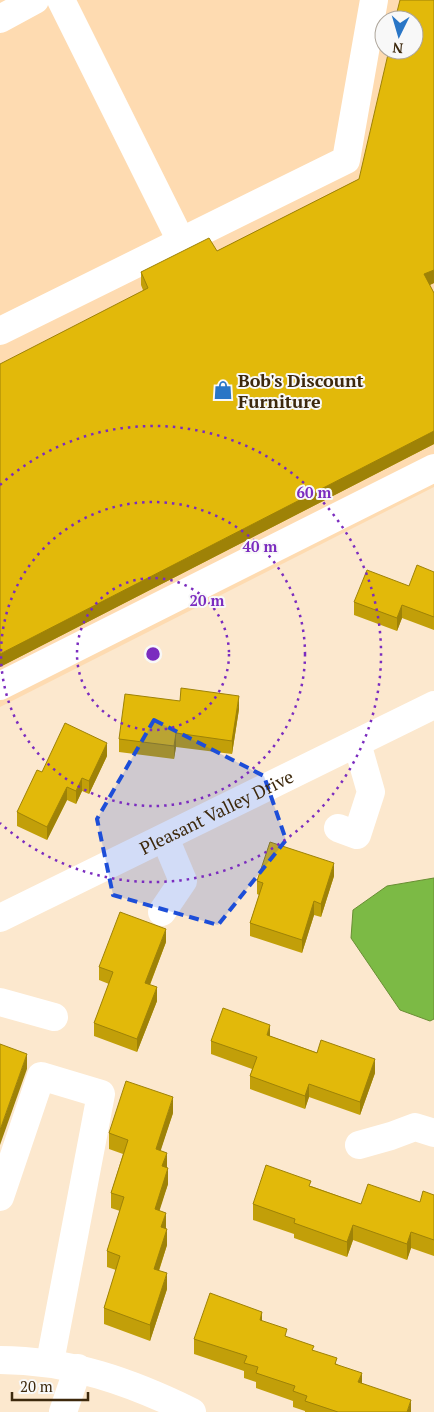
<svg xmlns="http://www.w3.org/2000/svg" width="434" height="1412" font-family="'PT Serif',serif">
  <style>
    .built { fill: #fedbb1; fill-rule: evenodd }
    .water { fill: #7cba45; stroke: #698e34 }
    .lines { fill: none; stroke-linecap: round; stroke-linejoin: round }
    .minor { stroke: #fff; stroke-width: 28 }
    .wall { fill: #c29f09 }
    .shaded-wall { fill: #9e8207 }
    .building { fill: #e2b90a; stroke: #9e8207 }
    .marked { fill: #1d4ed8; fill-opacity: 0.2; stroke: #1d4ed8; stroke-width: 4; stroke-dasharray: 10 6; stroke-linejoin: round }
    .ring { fill: none; stroke: #7b2cbf; stroke-width: 2.5; stroke-dasharray: 2.5 5 }
    .labels { text-anchor: middle; dominant-baseline: central; stroke-width: 4; stroke-linejoin: round; paint-order: stroke }
    .poi-label { font-size: 18px; font-weight: bold; fill: #3d290d; stroke: #f8f8f8; text-anchor: start }
    .street-label { font-size: 18px; fill: #3d290d; stroke: #f8f8f8 }
    .centre { fill: #7b2cbf; stroke: #f8f8f8; stroke-width: 2.5 }
    .ring-label { font-size: 15px; text-anchor: middle; font-weight: bold; fill: #7b2cbf; stroke: #f8f8f8; stroke-width: 4; stroke-linejoin: round; paint-order: stroke }
  </style>
  <rect width="100%" height="100%" fill="#fce8ce"/>
  <path class="built" d="M0,0H434V487L0,707ZM384,20H414V50H384Z"/>
  <path class="water" d="M434,878V1019L430,1021L400,1010L351,938L353,910L387,886Z"/>
  <g class="lines">
    <g class="minor">
      <path d="M61,0L181,241"/>
      <path d="M0,19L35,0"/>
      <path d="M0,331L346,160L374,0"/>
      <path d="M0,686L434,468"/>
      <path d="M338,828L357,835L371,792L357,743"/>
      <path d="M162,912L183,881L165,838"/>
      <path id="s1" d="M0,918L434,705"/>
      <path d="M0,1002L54,1017"/>
      <path d="M359,1145L391,1136L415,1127L434,1133"/>
      <path d="M0,1197L41,1076L101,1094L50,1362"/>
      <path d="M0,1360C69,1360 131,1382 192,1412"/>
      <path d="M63,1412L78,1368"/>
    </g>
  </g>
  <g class="wall">
    <path d="M434,0V283L429,285L434,293V444L0,667L143,290L141,285V272L217,251L359,179Z"/>
    <path d="M434,572V630L402,618L397,631L354,615V602L409,586Z"/>
    <path d="M239,709L232,754L176,747L174,759L119,752V739Z"/>
    <path d="M107,756L89,794L82,791L76,804L67,800L47,840L17,826V812L42,772Z"/>
    <path d="M334,876L321,917L314,915L302,953L250,936V923L259,895L257,894V881Z"/>
    <path d="M166,942L150,985L157,1001L137,1052L94,1036V1023L109,984L99,980V967Z"/>
    <path d="M270,1036L375,1073L360,1115L309,1097L305,1109L250,1089V1076L252,1069L211,1054V1041Z"/>
    <path d="M173,1113L160,1151L167,1168L168,1184L159,1210L166,1229L167,1245L159,1271L167,1289L150,1341L104,1324V1308L116,1270L107,1267V1251L120,1211L111,1208V1193L123,1154L109,1149V1133Z"/>
    <path d="M311,1186L361,1204L420,1202L434,1195V1256L411,1248L407,1260L353,1240L347,1257L294,1238V1234L253,1220V1204Z"/>
    <path d="M262,1321L287,1337L314,1351L337,1364L362,1383L411,1412H305V1411L293,1407V1401L256,1388V1382L244,1378V1371L194,1354V1339Z"/>
  </g>
  <g class="shaded-wall">
    <path d="M434,270V283L424,288V274Z"/>
    <path d="M434,431V444L0,667V654Z"/>
    <path d="M402,605V618L397,631V618Z"/>
    <path d="M239,696V709L232,754V741Z"/>
    <path d="M176,733V747L174,759V746Z"/>
    <path d="M107,743V756L89,794V781Z"/>
    <path d="M82,778V791L76,804V791Z"/>
    <path d="M67,787V800L47,840V827Z"/>
    <path d="M334,863V876L321,917V904Z"/>
    <path d="M314,901V915L302,953V940Z"/>
    <path d="M166,929V942L145,997V983Z"/>
    <path d="M157,987V1001L137,1052V1039Z"/>
    <path d="M270,1025V1038L267,1035Z"/>
    <path d="M27,1054V1069L0,1145V1130Z"/>
    <path d="M375,1059V1073L360,1115V1102Z"/>
    <path d="M309,1084V1097L305,1109V1096Z"/>
    <path d="M173,1097V1113L156,1165V1149Z"/>
    <path d="M167,1153V1168L162,1166Z"/>
    <path d="M168,1168V1184L155,1225V1209Z"/>
    <path d="M166,1213V1228L161,1243V1227Z"/>
    <path d="M353,1225V1240L347,1257V1242Z"/>
    <path d="M167,1229V1245L154,1285V1269Z"/>
    <path d="M411,1232V1248L407,1260V1244Z"/>
    <path d="M167,1273V1289L150,1341V1325Z"/>
    <path d="M262,1312V1327L260,1320Z"/>
    <path d="M362,1373V1388L358,1382Z"/>
    <path d="M411,1400V1412H407Z"/>
  </g>
  <g class="building">
    <path d="M400,0H434V270L424,274L434,293V431L0,654V364L148,288L141,272L209,238L217,251L359,179L389,50H414V20H395Z"/>
    <path d="M417,565L434,572V617L402,605L397,618L354,602L367,570L409,586Z"/>
    <path d="M181,688L239,696L232,741L176,733L174,746L119,739L125,694L180,701Z"/>
    <path d="M65,723L107,743L89,781L82,778L76,791L67,787L47,827L17,812L37,770L42,772Z"/>
    <path d="M270,842L334,863L321,904L314,901L302,940L250,923L263,883L257,881Z"/>
    <path d="M120,912L166,929L145,983L157,987L137,1039L94,1023L113,972L99,967Z"/>
    <path d="M223,1008L270,1025L267,1035L317,1053L321,1040L375,1059L360,1102L309,1084L305,1096L250,1076L257,1057L211,1041Z"/>
    <path d="M0,1044L27,1054L0,1130Z"/>
    <path d="M126,1081L173,1097L156,1149L167,1153L162,1166L168,1168L155,1209L166,1213L161,1227L167,1229L154,1269L167,1273L150,1325L104,1308L120,1256L107,1251L124,1197L111,1193L128,1140L109,1133Z"/>
    <path d="M266,1165L311,1181L309,1186L361,1204L368,1184L420,1202L423,1191L434,1195V1240L411,1232L407,1244L353,1225L347,1242L294,1223L295,1219L253,1204Z"/>
    <path d="M210,1293L262,1312L260,1320L287,1329L285,1336L314,1346L312,1350L337,1358L335,1364L362,1373L358,1382L411,1400L407,1412H338L305,1401L307,1396L293,1391L295,1386L256,1373L258,1367L244,1363L247,1356L194,1339Z"/>
  </g>
  <path class="marked" d="M154,720L264,776L286,840L218,925L113,895L97,819Z"/>
  <g class="ring">
    <circle cx="153" cy="654" r="76"/>
    <circle cx="153" cy="654" r="152"/>
    <path d="M0 485A228 228 0 1 1 0 823"/>
  </g>
  <defs>
    <g id="shop-bare" transform="scale(1.5)"><path d="M-5-2.5h2.3a2.7 3.5 0 0 1 5.4 0H5L5.5 6h-11ZM-1.5-2.5h3a1.5 2.3 0 0 0-3 0Z" fill="#2a76c6" stroke="#f8f8f8" stroke-width="2.5" paint-order="stroke"/></g>
  </defs>
  <g fill-rule="evenodd">
    <use href="#shop-bare" x="223" y="390"/>
  </g>
  <g class="labels">
    <g class="poi-label">
      <text x="238" y="380">Bob's Discount<tspan x="238" dy="21">Furniture</tspan></text>
    </g>
    <g class="street-label">
      <text stroke="none"><textPath href="#s1" startOffset="241">Pleasant Valley Drive</textPath></text>
    </g>
  </g>
  <circle cx="153" cy="654" r="8" class="centre"/>
  <g class="ring-label">
    <text x="314" y="498">60 m</text>
    <text x="260" y="552">40 m</text>
    <text x="207" y="606">20 m</text>
  </g>
  <g transform="translate(399 35) rotate(185)"><circle r="24" fill="#f8f8f8" stroke="#ada59a"/>
  <path d="M0-4L9 19L0 12L-9 19Z" fill="#2a76c6"/>
  <text y="-8" font-size="14" font-weight="bold" text-anchor="middle" fill="#3d290d">N</text>
  </g>
  <path d="M12 1392v8h76v-8" fill="none" stroke="#3d290d" stroke-width="2.5"/>
  <text x="20" y="1392" font-size="15" fill="#3d290d" stroke="#f8f8f8" stroke-width="4" paint-order="stroke">20 m</text>
</svg>
